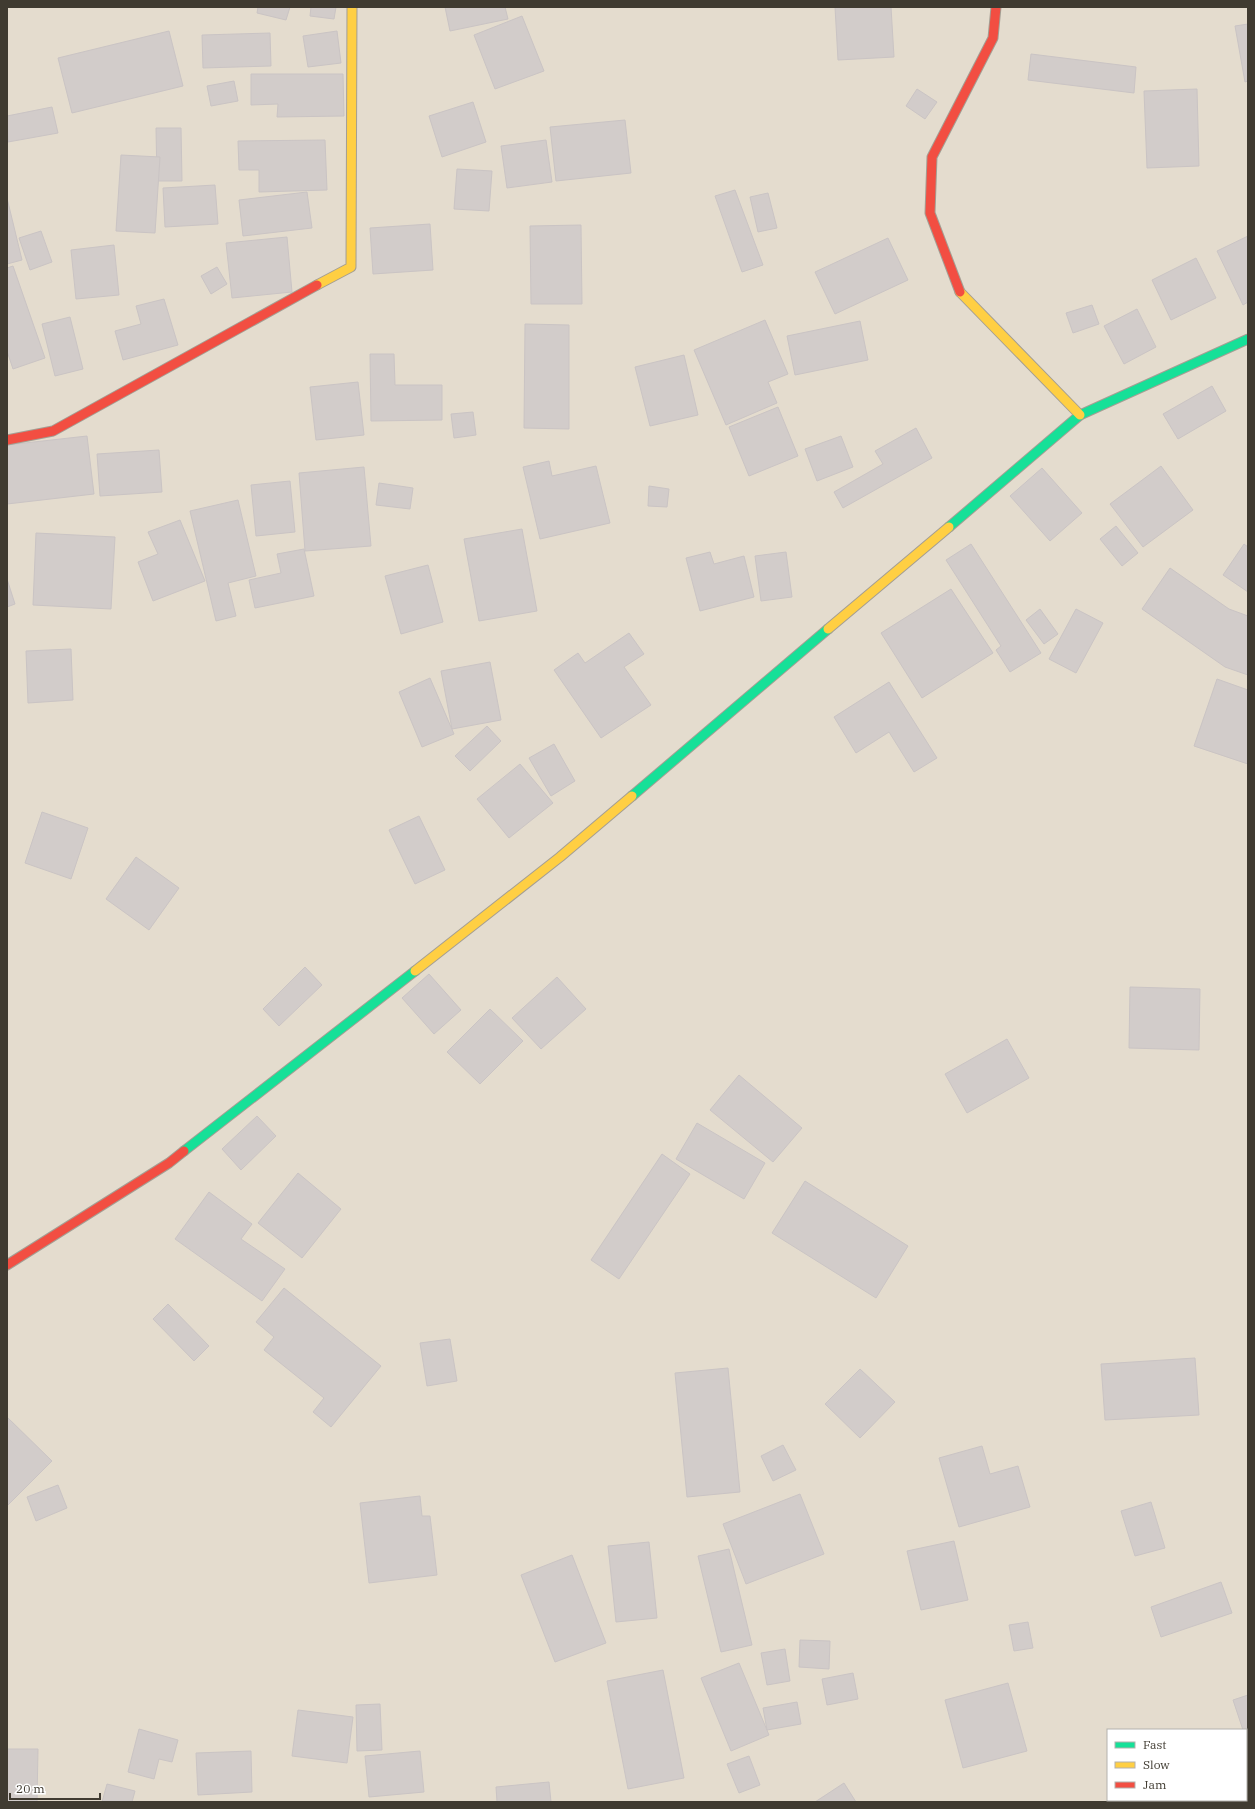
<svg xmlns="http://www.w3.org/2000/svg" width="1255" height="1809" font-family="'IBM Plex Serif',serif">
  <style>
    .building { fill: #d2ccca; stroke: #cac4c4 }
    .lines { fill: none; stroke-linecap: round; stroke-linejoin: round }
    .fast-casing { stroke: #a49e93; stroke-width: 11 }
    .slow-casing { stroke: #a49e93; stroke-width: 11 }
    .jam-casing { stroke: #a49e93; stroke-width: 11 }
    .fast { stroke: #16e098; stroke-width: 9 }
    .slow { stroke: #ffcf43; stroke-width: 9 }
    .jam { stroke: #f24e42; stroke-width: 9 }
  </style>
  <rect width="100%" height="100%" fill="#e4dcce"/>
  <g class="building">
    <path d="M258,7H290L286,20L257,13Z"/>
    <path d="M311,7H336L334,19L310,16Z"/>
    <path d="M445,7H505L508,19L450,31Z"/>
    <path d="M835,7H891L894,57L838,60Z"/>
    <path d="M522,16L544,71L495,89L474,35Z"/>
    <path d="M1248,24V81L1245,82L1235,26Z"/>
    <path d="M169,31L183,86L72,113L58,58Z"/>
    <path d="M337,31L341,63L308,67L303,36Z"/>
    <path d="M270,33L271,66L203,68L202,35Z"/>
    <path d="M1031,54L1136,67L1134,93L1028,80Z"/>
    <path d="M251,74H343L344,116L277,117L278,104L251,105Z"/>
    <path d="M234,81L238,101L211,106L207,86Z"/>
    <path d="M917,89L937,102L925,119L906,106Z"/>
    <path d="M1197,89L1199,166L1147,168L1144,91Z"/>
    <path d="M473,102L486,142L442,157L429,116Z"/>
    <path d="M52,107L58,133L8,142L7,116Z"/>
    <path d="M625,120L631,173L556,181L550,127Z"/>
    <path d="M156,128H181L182,181H157Z"/>
    <path d="M325,140L327,190L259,192V170H239L238,141Z"/>
    <path d="M546,140L552,182L507,188L501,146Z"/>
    <path d="M121,155L160,157L155,233L116,231Z"/>
    <path d="M457,169L492,171L489,211L454,209Z"/>
    <path d="M215,185L218,224L165,227L163,188Z"/>
    <path d="M735,190L763,265L742,272L715,196Z"/>
    <path d="M307,192L312,228L243,236L239,200Z"/>
    <path d="M768,193L777,228L758,232L750,197Z"/>
    <path d="M7,198L22,260L7,264Z"/>
    <path d="M430,224L433,270L373,274L370,228Z"/>
    <path d="M581,225L582,304H531L530,226Z"/>
    <path d="M41,231L52,262L30,270L19,238Z"/>
    <path d="M1248,236V302L1243,305L1217,251Z"/>
    <path d="M287,237L292,292L232,298L226,243Z"/>
    <path d="M888,238L908,280L835,314L815,272Z"/>
    <path d="M114,245L119,295L76,299L71,250Z"/>
    <path d="M1196,258L1216,298L1171,320L1152,280Z"/>
    <path d="M13,266L45,358L13,369L7,351V268Z"/>
    <path d="M217,267L227,284L211,294L201,276Z"/>
    <path d="M164,299L178,345L123,360L115,331L141,324L136,306Z"/>
    <path d="M1092,305L1099,324L1073,333L1066,313Z"/>
    <path d="M1137,309L1156,347L1124,364L1104,326Z"/>
    <path d="M70,317L83,369L55,376L42,324Z"/>
    <path d="M765,320L788,374L768,382L777,403L726,425L694,350Z"/>
    <path d="M860,321L868,360L795,375L787,336Z"/>
    <path d="M525,324L569,325V429L524,428Z"/>
    <path d="M370,354H394L395,385H442V420L371,421Z"/>
    <path d="M684,355L698,415L650,426L635,367Z"/>
    <path d="M358,382L364,435L316,440L310,387Z"/>
    <path d="M1212,386L1226,411L1178,439L1163,414Z"/>
    <path d="M778,407L798,456L749,476L729,427Z"/>
    <path d="M473,412L476,435L454,438L451,414Z"/>
    <path d="M916,428L932,458L843,508L834,492L883,464L875,451Z"/>
    <path d="M87,436L94,494L7,504V445Z"/>
    <path d="M841,436L853,467L817,481L805,449Z"/>
    <path d="M159,450L162,492L100,496L97,454Z"/>
    <path d="M549,461L552,476L596,466L610,523L540,539L523,467Z"/>
    <path d="M1161,466L1193,510L1143,547L1110,504Z"/>
    <path d="M364,467L371,546L305,551L299,473Z"/>
    <path d="M1042,468L1082,513L1050,541L1010,496Z"/>
    <path d="M290,481L295,532L256,536L251,485Z"/>
    <path d="M379,483L413,488L410,509L376,505Z"/>
    <path d="M649,486L669,489L667,507L648,506Z"/>
    <path d="M238,500L256,576L228,583L236,616L216,621L190,511Z"/>
    <path d="M180,520L205,581L153,601L138,562L158,554L148,532Z"/>
    <path d="M1116,526L1138,553L1122,566L1100,539Z"/>
    <path d="M522,529L537,611L479,621L464,539Z"/>
    <path d="M36,533L115,537L111,609L33,605Z"/>
    <path d="M971,544L1041,653L1010,672L996,650L1001,646L946,560Z"/>
    <path d="M1244,544L1248,547V592L1223,575Z"/>
    <path d="M304,549L314,596L255,608L249,580L281,573L277,554Z"/>
    <path d="M710,552L714,564L744,556L754,597L700,611L686,558Z"/>
    <path d="M786,552L792,597L761,601L755,556Z"/>
    <path d="M428,565L443,622L401,634L385,576Z"/>
    <path d="M1170,568L1229,609L1248,616V675L1225,667L1142,609Z"/>
    <path d="M7,579L15,604L7,607Z"/>
    <path d="M951,589L993,653L922,698L881,633Z"/>
    <path d="M1040,609L1058,634L1044,644L1026,620Z"/>
    <path d="M1076,609L1103,623L1076,673L1049,659Z"/>
    <path d="M629,633L644,654L624,667L651,705L601,738L554,670L578,653L585,663Z"/>
    <path d="M71,649L73,700L28,703L26,651Z"/>
    <path d="M490,662L501,720L452,729L441,671Z"/>
    <path d="M430,678L454,734L422,747L399,692Z"/>
    <path d="M1217,679L1248,690V764L1194,746Z"/>
    <path d="M889,682L937,758L914,772L889,732L856,753L834,717Z"/>
    <path d="M487,726L501,741L470,771L455,756Z"/>
    <path d="M554,744L575,781L551,796L529,758Z"/>
    <path d="M520,764L553,803L509,838L477,799Z"/>
    <path d="M42,812L88,828L71,879L25,863Z"/>
    <path d="M419,816L445,870L415,884L389,830Z"/>
    <path d="M136,857L179,888L149,930L106,899Z"/>
    <path d="M305,967L322,985L279,1026L263,1009Z"/>
    <path d="M429,974L461,1010L434,1034L402,998Z"/>
    <path d="M557,977L586,1009L541,1049L512,1018Z"/>
    <path d="M1130,987L1200,989L1199,1050L1129,1048Z"/>
    <path d="M490,1009L523,1041L480,1084L447,1052Z"/>
    <path d="M1007,1039L1029,1078L967,1113L945,1074Z"/>
    <path d="M739,1075L802,1128L773,1162L710,1110Z"/>
    <path d="M257,1116L276,1136L241,1170L222,1149Z"/>
    <path d="M697,1123L765,1163L744,1199L676,1159Z"/>
    <path d="M662,1154L690,1174L619,1279L591,1260Z"/>
    <path d="M298,1173L341,1209L302,1258L258,1223Z"/>
    <path d="M805,1181L908,1246L876,1298L772,1233Z"/>
    <path d="M209,1192L252,1224L241,1239L285,1269L262,1301L175,1239Z"/>
    <path d="M284,1288L381,1366L331,1427L313,1412L324,1398L264,1350L274,1337L256,1322Z"/>
    <path d="M168,1304L209,1346L194,1361L153,1319Z"/>
    <path d="M450,1339L457,1381L427,1386L420,1343Z"/>
    <path d="M1195,1358L1199,1415L1105,1420L1101,1364Z"/>
    <path d="M728,1368L740,1492L687,1497L675,1373Z"/>
    <path d="M860,1369L895,1402L860,1438L825,1404Z"/>
    <path d="M7,1417L52,1461L7,1506Z"/>
    <path d="M783,1445L796,1470L773,1481L761,1456Z"/>
    <path d="M982,1446L990,1474L1018,1466L1030,1507L959,1527L939,1458Z"/>
    <path d="M58,1485L67,1508L36,1521L27,1497Z"/>
    <path d="M800,1494L824,1554L746,1584L723,1524Z"/>
    <path d="M420,1496L422,1516H430L437,1575L369,1583L360,1503Z"/>
    <path d="M1151,1502L1165,1548L1135,1556L1121,1511Z"/>
    <path d="M954,1541L968,1600L921,1610L907,1551Z"/>
    <path d="M649,1542L657,1618L616,1622L608,1546Z"/>
    <path d="M729,1549L752,1645L721,1652L698,1556Z"/>
    <path d="M572,1555L606,1643L555,1662L521,1575Z"/>
    <path d="M1221,1582L1232,1613L1161,1637L1151,1607Z"/>
    <path d="M1028,1622L1033,1648L1014,1651L1009,1625Z"/>
    <path d="M800,1640L830,1641L829,1669L799,1667Z"/>
    <path d="M785,1649L790,1681L767,1685L761,1653Z"/>
    <path d="M739,1663L769,1735L731,1751L701,1678Z"/>
    <path d="M663,1670L684,1778L628,1789L607,1681Z"/>
    <path d="M853,1673L858,1699L827,1705L822,1679Z"/>
    <path d="M1008,1683L1027,1751L963,1768L945,1700Z"/>
    <path d="M1248,1695V1744H1247L1246,1730H1243L1233,1700Z"/>
    <path d="M797,1702L801,1724L767,1730L763,1708Z"/>
    <path d="M380,1704L382,1750L357,1751L356,1705Z"/>
    <path d="M298,1710L353,1717L347,1763L292,1756Z"/>
    <path d="M139,1729L178,1740L172,1762L159,1759L154,1779L128,1772Z"/>
    <path d="M7,1749H38L37,1802H7Z"/>
    <path d="M251,1751L252,1792L198,1795L196,1753Z"/>
    <path d="M420,1751L424,1792L369,1797L365,1756Z"/>
    <path d="M749,1756L760,1785L739,1793L727,1764Z"/>
    <path d="M549,1782L551,1802H497L496,1787Z"/>
    <path d="M844,1783L856,1802H815Z"/>
    <path d="M107,1784L135,1791L132,1802H102Z"/>
  </g>
  <g class="lines">
    <g class="fast-casing">
      <g id="fast">
        <path d="M949,527L1080,415L1248,339"/>
        <path d="M632,796L828,629"/>
        <path d="M184,1151L415,971"/>
        <path d="M1188,1802L1197,1800"/>
      </g>
    </g>
    <g class="slow-casing">
      <g id="slow">
        <path d="M317,285L351,267L352,7"/>
        <path d="M960,292L1080,415"/>
        <path d="M828,629L949,527"/>
        <path d="M415,971L560,857L632,796"/>
        <path d="M1246,1789L1248,1788"/>
      </g>
    </g>
    <g class="jam-casing">
      <g id="jam">
        <path d="M960,292L930,213L932,157L993,38L996,7"/>
        <path d="M7,440L53,431L317,285"/>
        <path d="M7,1265L169,1163L184,1151"/>
      </g>
    </g>
    <use href="#fast" class="fast"/>
    <use href="#slow" class="slow"/>
    <use href="#jam" class="jam"/>
  </g>
  <rect width="1255" height="1809" fill="none" stroke="#403b31" stroke-width="16"/>
  <rect x="1107" y="1729" width="140" height="72" fill="#ffffff" stroke="#b3b1ad"/>
  <rect x="1115" y="1742" width="20" height="6" fill="#16e098" stroke="#b3b1ad"/>
  <text x="1143" y="1749" font-size="12" fill="#403b31">Fast</text>
  <rect x="1115" y="1762" width="20" height="6" fill="#ffcf43" stroke="#b3b1ad"/>
  <text x="1143" y="1769" font-size="12" fill="#403b31">Slow</text>
  <rect x="1115" y="1782" width="20" height="6" fill="#f24e42" stroke="#b3b1ad"/>
  <text x="1143" y="1789" font-size="12" fill="#403b31">Jam</text>
  <path d="M10 1793v6h90v-6" fill="none" stroke="#403b31" stroke-width="2"/>
  <text x="16" y="1793" font-size="12" fill="#403b31" stroke="#ffffff" stroke-width="3" paint-order="stroke">20 m</text>
</svg>
